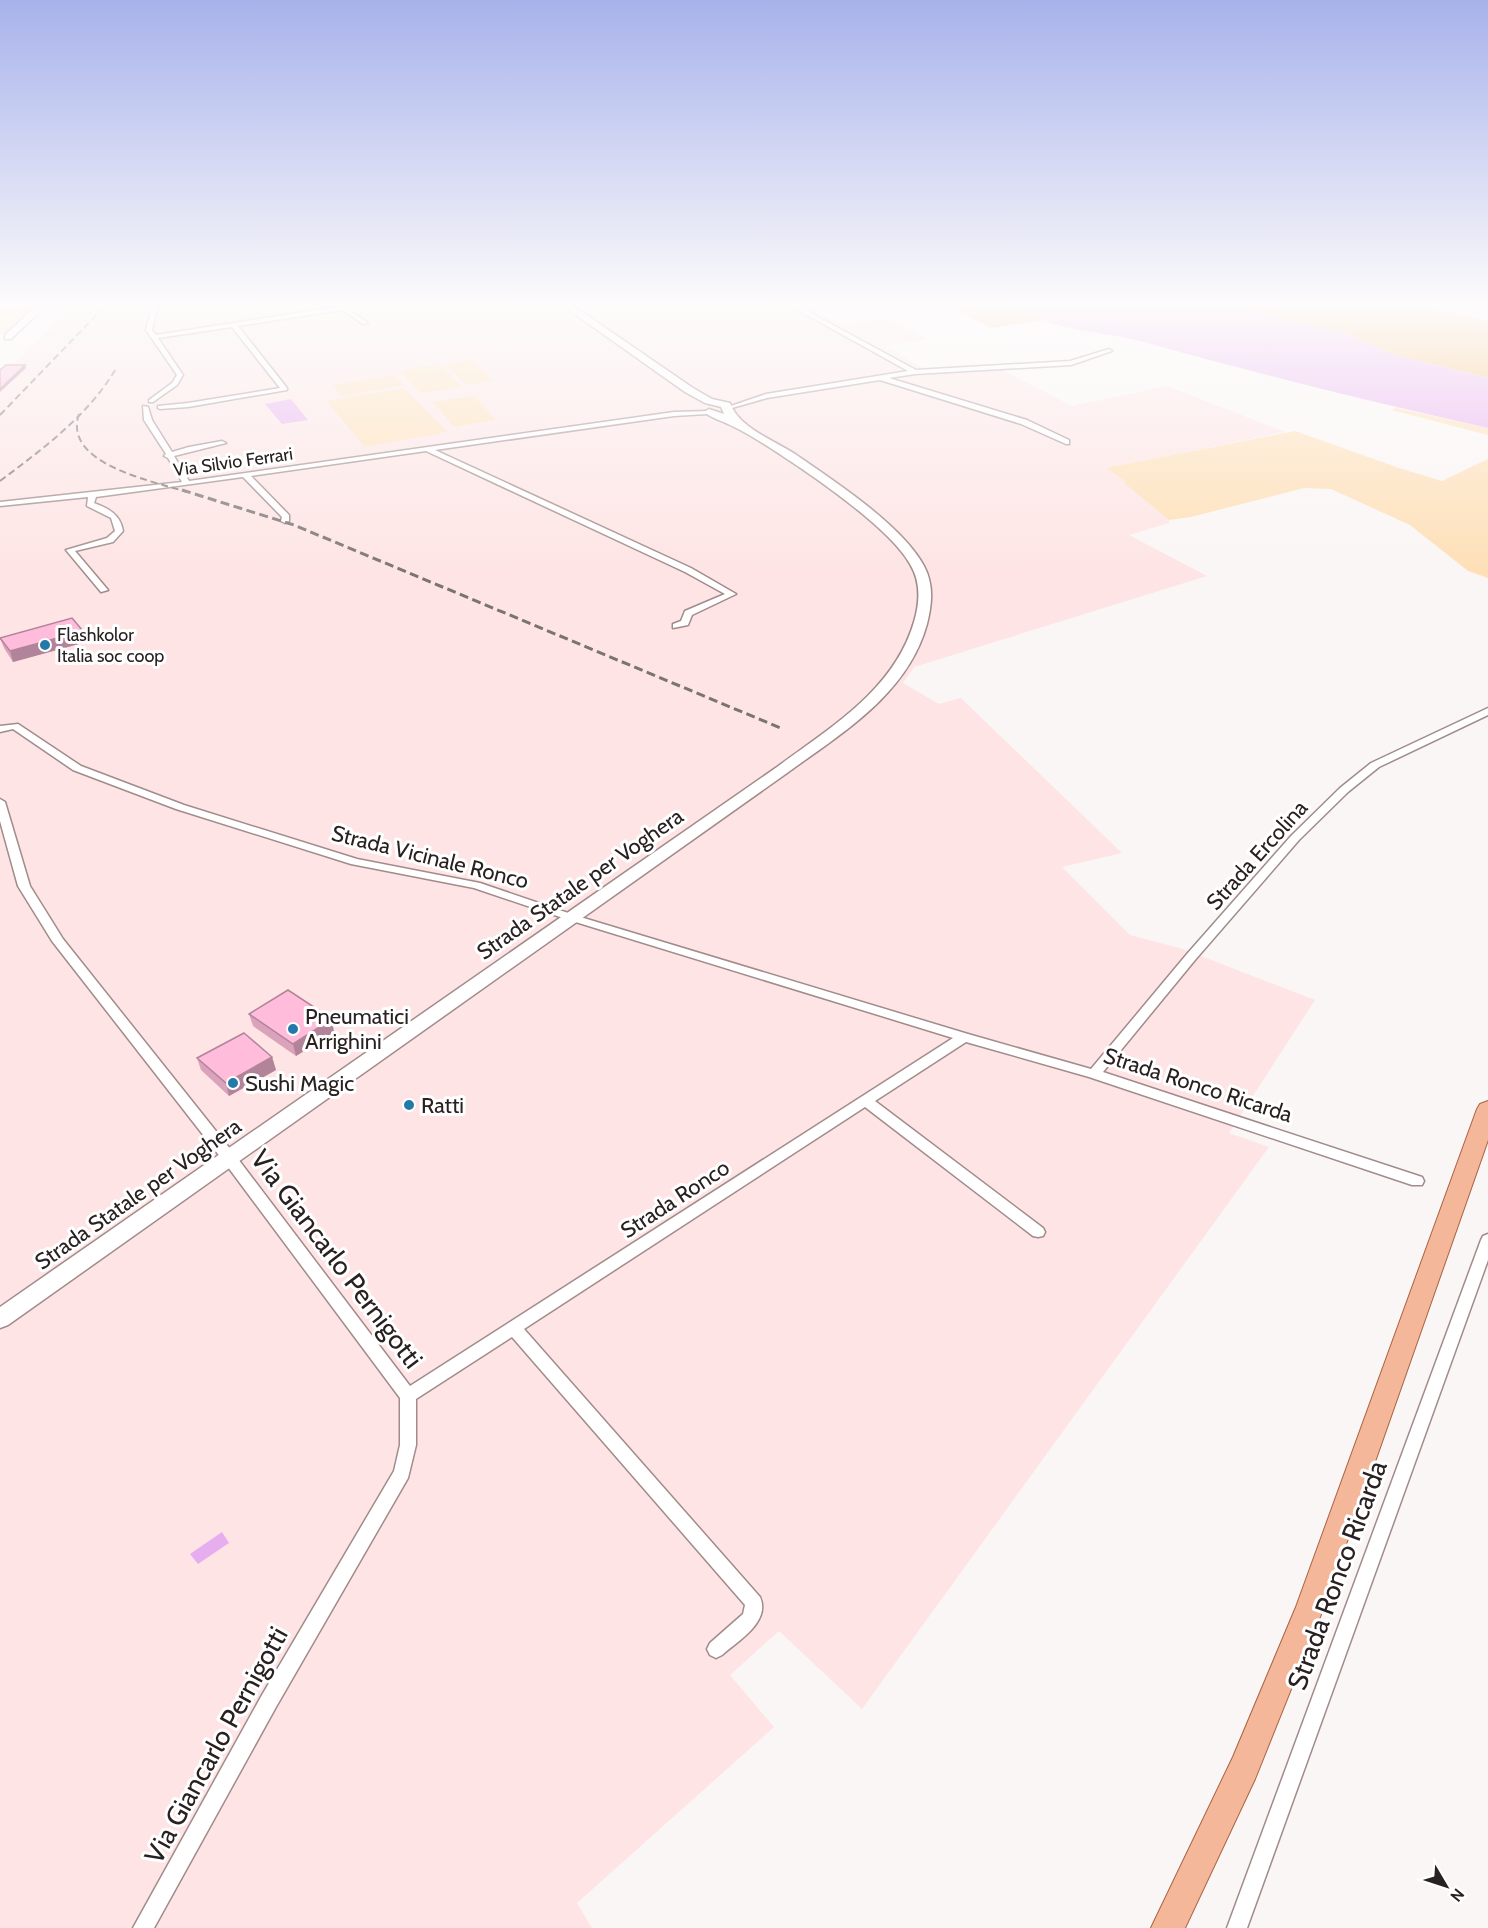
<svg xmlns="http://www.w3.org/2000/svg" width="1488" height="1928" font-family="Cabin,sans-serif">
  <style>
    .built { fill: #fee4e4 }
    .green { fill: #fedfb6 }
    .forest { fill: #f3be77 }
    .water { fill: #e7aeef }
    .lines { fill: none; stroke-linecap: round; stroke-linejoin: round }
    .street-casing { stroke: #a18b8b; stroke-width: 3 }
    .secondary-casing { stroke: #a18b8b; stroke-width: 3 }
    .primary-casing { stroke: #a86343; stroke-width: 2 }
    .street { fill: #fff; fill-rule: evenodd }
    .secondary { fill: #fff; fill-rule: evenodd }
    .primary { fill: #f4b79a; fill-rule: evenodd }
    .rail-far1 { stroke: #7a7373; stroke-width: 2; stroke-dasharray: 7 4; stroke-linecap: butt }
    .rail { stroke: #7a7373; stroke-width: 3; stroke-dasharray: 9 4.5; stroke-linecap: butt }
    .wall { fill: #dba2bc }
    .shaded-wall { fill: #b28499 }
    .building { fill: #ffbcdb; stroke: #b28499; stroke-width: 1.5 }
    .poi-dot { fill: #2379a8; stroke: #fff; stroke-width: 2 }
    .labels { text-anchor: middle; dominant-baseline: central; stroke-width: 6; stroke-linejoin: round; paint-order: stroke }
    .far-street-label { font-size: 18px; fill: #292121; stroke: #fff }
    .far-poi-label { font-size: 18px; fill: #292121; stroke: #fff; text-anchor: start }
    .street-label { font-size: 22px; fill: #292121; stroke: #fff }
    .poi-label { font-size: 22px; fill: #292121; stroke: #fff; text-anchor: start }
    .near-street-label { font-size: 27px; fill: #292121; stroke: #fff }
  </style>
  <rect width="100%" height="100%" fill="#fbf6f6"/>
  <path class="built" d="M74,305H804L838,323L887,319L927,339L885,346L925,369L994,366L1072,406L1167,386L1285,432L1108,468L1126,481L1124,482L1169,520V523L1129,535L1207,576L914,667L903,683L939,704L961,698L1122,853L1062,867L1130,935L1183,949L1315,1000L1229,1133L1269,1147L862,1709L779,1631L730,1675L774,1727L577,1903L592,1928H0V392L25,368L10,367Z"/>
  <g class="green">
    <path d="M11,305L33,308L7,333L0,334V306Z"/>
    <path d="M471,360L494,381L467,385L445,364Z"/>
    <path d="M439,364L462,387L421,393L399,371Z"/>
    <path d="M394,375L404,385L342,396L332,385Z"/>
    <path d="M404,388L447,432L365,447L326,401Z"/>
    <path d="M474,396L496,420L454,427L433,402Z"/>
    <path d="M1396,408L1488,428V435L1391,410Z"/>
    <path d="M1295,431L1399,468L1442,481L1488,459V578L1468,571L1410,525L1331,489L1304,488L1191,517L1169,520L1123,482L1125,481L1106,468Z"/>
  </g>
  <g class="forest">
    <path d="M948,305H1020L1043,320L991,328Z"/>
    <path d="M1248,305H1418L1488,321V378L1395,355L1344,333L1271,317Z"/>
  </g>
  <g class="water">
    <path d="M1020,305H1248L1271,317L1344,333L1395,355L1488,378V428C1371,402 1255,373 1140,341C1105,331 1045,332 1020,305Z"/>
    <path d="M291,399L308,420L282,424L265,404Z"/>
    <path d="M222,1532L229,1543L198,1564L190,1554Z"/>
  </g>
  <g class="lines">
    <g class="street-casing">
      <g id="street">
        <path d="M152,305H158L152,330L156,335L343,306L368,323L363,324L342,310L238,326L287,388V390L188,407L160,409L158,408V406L188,403L280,388L232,327L158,338L183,375L177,385L153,402H149V400L172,383L177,375L146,330Z"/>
        <path d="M789,305H796L916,370L1070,361L1109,349L1112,351L1071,365L915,374L889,378L1027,420L1069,440V444H1066L1021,424L880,380L767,398L725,410V408L766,394L908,371Z"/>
        <path d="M143,406L148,407L152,420L172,452L189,447L222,441L226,443L174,456L189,481L674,412L709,411V413L707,414L674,416L435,450L691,568L736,594L692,615L688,625L673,628V624L681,621L685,611L725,594L685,572L426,451L251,476L289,515V521L285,523L281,521L282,517L243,477L96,497L94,503C109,509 120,514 123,531L113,542L75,551L108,590L101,592L66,550L107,538L115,531L111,518L87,506L88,497L0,506V502L182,482L168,458L164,456L166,454L144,420Z"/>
        <path d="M1488,708V715L1379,767L1348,792L1299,840L1195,960L1103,1072L1422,1177L1424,1181L1422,1185H1412L1089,1077L966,1042L875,1101L1043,1228L1045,1232L1043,1236L1038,1237L1033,1236L865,1107L524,1329L760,1597C771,1622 738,1641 722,1655L716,1658L710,1655L707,1649L710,1643L743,1614L745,1605L512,1337L416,1399V1445L408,1478L276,1707L154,1928H133L262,1695L394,1471L400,1445V1398L225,1163L52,941L18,886L0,821V799L5,802L30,886L63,939L235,1155L410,1386L953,1038L569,920L474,888L351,864L176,809L73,770L13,729L0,732V726L18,724L81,766L184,805L357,859L480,883L577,916L968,1034L1091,1069L1187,954L1291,836L1340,788L1371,763Z"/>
        <path d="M1488,1234V1260L1247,1928H1227L1481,1240L1483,1236Z"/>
      </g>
    </g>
    <g class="secondary-casing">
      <g id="secondary">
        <path d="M37,305H47L11,339H5V335Z"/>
        <path d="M562,305H572L693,388L712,399L730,403C739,428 772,439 795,454C834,481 902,525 924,566C934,585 932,604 927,624C908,694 842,733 787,773L8,1325L0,1328V1307L777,767C831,727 894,690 914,622C920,602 921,582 910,564C890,528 812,475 775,451C761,442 747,433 732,426C723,421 711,418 704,412L709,409L724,414L721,407L705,403L685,392Z"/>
      </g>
    </g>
    <g class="primary-casing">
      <path id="primary" d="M1488,1101V1140L1324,1607L1255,1779L1185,1928H1151L1233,1757L1296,1607L1477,1109L1480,1104Z"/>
    </g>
    <use href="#street" class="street"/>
    <use href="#secondary" class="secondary"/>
    <use href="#primary" class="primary"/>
    <g class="rail-far1">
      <path d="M79,414C62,464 153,481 187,492"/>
      <path d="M0,415L106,305"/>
      <path d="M0,481C44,448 89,415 117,367"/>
    </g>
    <path class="rail" d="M182,490L294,525L783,729"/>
  </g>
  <g class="wall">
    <path d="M83,631L86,642L13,662L4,648L0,638Z"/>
    <path d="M249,1014L334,1032L296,1056L253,1026Z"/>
    <path d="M272,1057L276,1070L229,1096L201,1070L197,1058Z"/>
  </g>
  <g class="shaded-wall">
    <path d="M25,365L26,368L0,392V389Z"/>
    <path d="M83,631L86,642L13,662L10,651Z"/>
    <path d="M332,1019L334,1032L296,1056L293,1044Z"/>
    <path d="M272,1057L276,1070L229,1096L226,1083Z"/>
  </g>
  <g class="building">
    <path d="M6,365H25L0,389V370Z"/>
    <path d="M72,618L83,631L10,651L0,638Z"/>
    <path d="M288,990L332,1019L293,1044L249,1014Z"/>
    <path d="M244,1033L272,1057L226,1083L197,1058Z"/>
  </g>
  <linearGradient id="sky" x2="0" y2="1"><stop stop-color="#a7b2eb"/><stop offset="0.53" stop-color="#fdfbfb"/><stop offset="1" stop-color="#fdfbfb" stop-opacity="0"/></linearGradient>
  <rect width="1488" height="575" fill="url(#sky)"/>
  <g class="poi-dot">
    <circle cx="45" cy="645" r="6"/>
    <circle cx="293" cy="1029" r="6"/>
    <circle cx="233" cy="1083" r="6"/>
    <circle cx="409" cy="1105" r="6"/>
  </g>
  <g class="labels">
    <g class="far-street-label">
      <text transform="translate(233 462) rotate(-8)">Via Silvio Ferrari</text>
    </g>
    <g class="far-poi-label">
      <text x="57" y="635">Flashkolor<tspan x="57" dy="21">Italia soc coop</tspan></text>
    </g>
    <g class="street-label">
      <text transform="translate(1257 855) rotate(-48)">Strada Ercolina</text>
      <text transform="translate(430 857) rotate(14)">Strada Vicinale Ronco</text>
      <text transform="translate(580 884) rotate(-35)">Strada Statale per Voghera</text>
      <text transform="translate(1198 1085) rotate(18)">Strada Ronco Ricarda</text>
      <text transform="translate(138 1194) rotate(-35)">Strada Statale per Voghera</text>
      <text transform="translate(675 1199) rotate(-33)">Strada Ronco</text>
    </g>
    <g class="poi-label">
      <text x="305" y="1016">Pneumatici<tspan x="305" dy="25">Arrighini</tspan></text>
      <text x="245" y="1083">Sushi Magic</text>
      <text x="421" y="1105">Ratti</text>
    </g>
    <g class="near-street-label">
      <text transform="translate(337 1259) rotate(53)">Via Giancarlo Pernigotti</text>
      <text transform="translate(1337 1575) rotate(-70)">Strada Ronco Ricarda</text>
      <text transform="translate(216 1745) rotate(-61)">Via Giancarlo Pernigotti</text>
    </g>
  </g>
  <g transform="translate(1446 1886) rotate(129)" stroke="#ffffff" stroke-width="4.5" paint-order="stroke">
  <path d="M0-4.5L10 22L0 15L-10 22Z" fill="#292121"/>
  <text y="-9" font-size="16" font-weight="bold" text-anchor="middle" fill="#292121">N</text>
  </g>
</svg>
